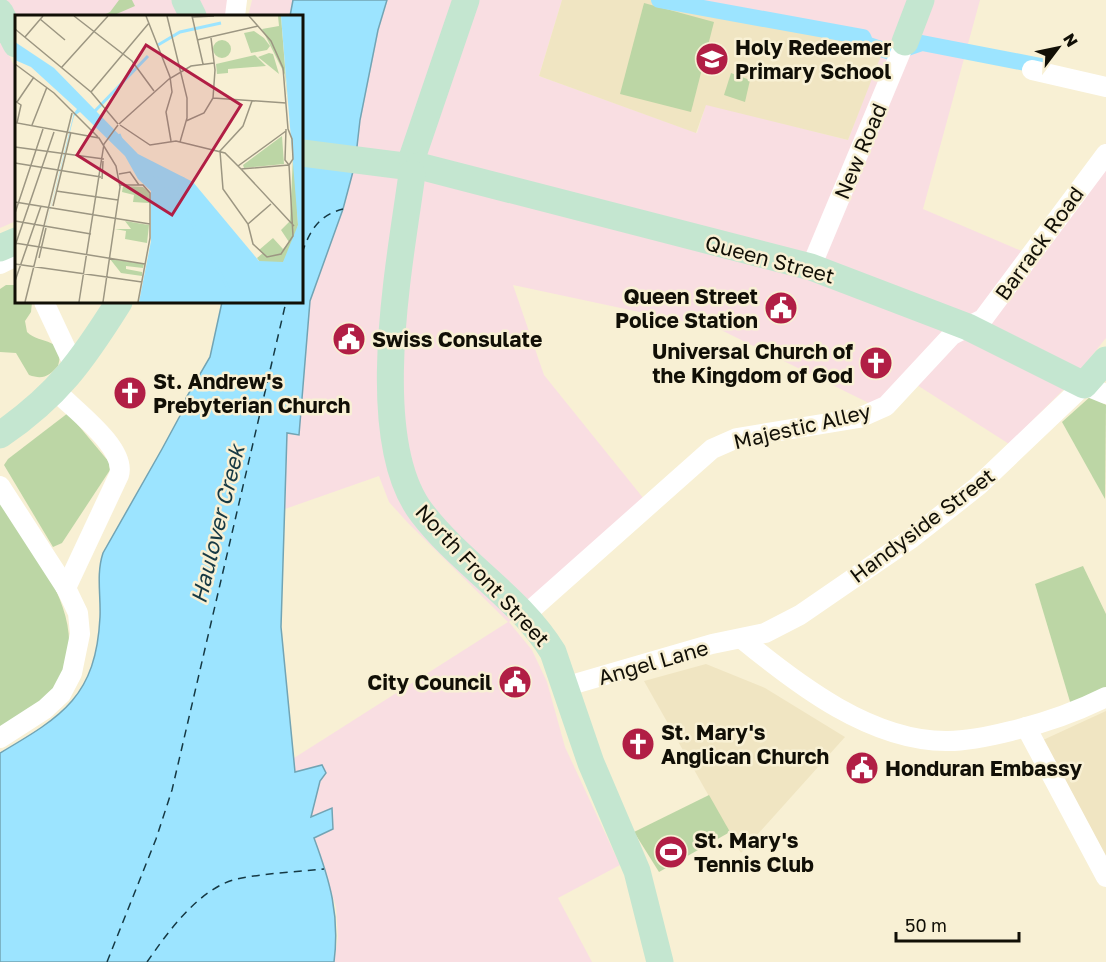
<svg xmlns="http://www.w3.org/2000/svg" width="1106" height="962" font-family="'Golos Text',sans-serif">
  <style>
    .commercial { fill: #f9dee2 }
    .built { fill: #f0e5c2 }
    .green { fill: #bcd6a5 }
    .water { fill: #9ce4ff; stroke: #72a4b4; stroke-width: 1.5 }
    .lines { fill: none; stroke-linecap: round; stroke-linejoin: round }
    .canal { stroke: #9ce4ff; stroke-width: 16 }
    .ferry { stroke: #163944; stroke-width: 1.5; stroke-dasharray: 8 6; stroke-linecap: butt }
    .street { stroke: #fff; stroke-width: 20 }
    .secondary { stroke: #c4e6d0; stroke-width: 27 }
    .labels { text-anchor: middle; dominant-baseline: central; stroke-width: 5; stroke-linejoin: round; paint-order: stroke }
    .poi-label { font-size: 21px; font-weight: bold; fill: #110f06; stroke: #f8f0d4; text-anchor: start }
    .street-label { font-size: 21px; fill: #110f06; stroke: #f8f0d4 }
    .water-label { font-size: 22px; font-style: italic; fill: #163944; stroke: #f8f0d4 }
    .inset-river { fill: none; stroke: #9ce4ff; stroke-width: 3 }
    .inset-road { fill: none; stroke: #9c9682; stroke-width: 1.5 }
    .view { fill: #b11e45; fill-opacity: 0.15; stroke: #b11e45; stroke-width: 3 }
    .inset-edge { fill: none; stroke: #110f06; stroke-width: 3 }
  </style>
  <rect width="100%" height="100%" fill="#f8f0d4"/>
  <g class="commercial">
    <path d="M5,0H178L185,16H16Z"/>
    <path d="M195,0H230L227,16H202Z"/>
    <path d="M252,0H293L290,16H248Z"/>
    <path d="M387,0H562L539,76L697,133L706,104L848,140L885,43L670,0H980L923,209L1031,255L1106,143V338L1068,385L1009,444L917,385L887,412L719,329L513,285L544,375L648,504L509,622L532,650L547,682L565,747L620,865L558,898L592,962H334L338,937L336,907L314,838L332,808L311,818L320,781L326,773L322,765L295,772L294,758L508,622L408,523L389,502L379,476L285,509L287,433L298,435L310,301L343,209L355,164L360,120L378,30Z"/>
    <path d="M0,36L16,70V221L0,228Z"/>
  </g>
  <g class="built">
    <path d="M562,0H670L886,43L848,140L706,105L696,133L539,76Z"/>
    <path d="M706,664L765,688L845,737L741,853L644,681Z"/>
    <path d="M1106,711V859L1043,740Z"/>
  </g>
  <g class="green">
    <path d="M119,0H132L135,6L112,16H102L110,12Z"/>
    <path d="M644,3L714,22L691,112L620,94Z"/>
    <path d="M731,73L750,80L745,102L724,95Z"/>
    <path d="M6,285H16V302H32L31,312L25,321L27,332C40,345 67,337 58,366C49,376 43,380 29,375L16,353L0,352V289Z"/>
    <path d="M1091,396L1106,405L1105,499L1062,422Z"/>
    <path d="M68,413L109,462L110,470L62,543L53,547L4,465L8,459Z"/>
    <path d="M0,498C33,552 103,632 50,693C38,707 15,717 0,727Z"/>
    <path d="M1083,566L1106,614V688L1071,705L1035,584Z"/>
    <path d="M709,795L730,832L659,872L634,832Z"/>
  </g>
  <path class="water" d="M293,0H387L378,30L360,120L355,164L343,209L310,301L299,435L287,433L281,627L295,772L322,765L326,773L320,781L311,817L332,808L333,829L314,838C330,881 340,915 334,962H0V753C63,716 96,696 100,617C101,596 96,574 103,553L162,449L182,412L186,398L210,357L222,302H302V16H290Z"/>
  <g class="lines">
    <path class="canal" d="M659,0L863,37L866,44L893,53L922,43L1041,66"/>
    <g class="ferry">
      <path d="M302,253C310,230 319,215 343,209"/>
      <path d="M107,962L156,839L172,790L286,302"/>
      <path d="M147,962C168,932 199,888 237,879C265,873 296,872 324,869"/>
    </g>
    <g class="street">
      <path d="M235,16L237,0"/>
      <path d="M1032,70L1106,87"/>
      <path d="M0,264L16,256"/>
      <path d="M811,267L905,42"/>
      <path d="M44,302L75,368"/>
      <path d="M56,391C74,410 127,448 119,475L66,588"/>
      <path d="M0,486L66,588L78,613L80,634L72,673L61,694L45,709L0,738"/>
      <path d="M524,616L712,449L737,438L859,418L886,406L952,335L983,319L1106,154"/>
      <path d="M742,639C798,685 872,742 948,741C969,741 991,736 1011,731C1045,723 1076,712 1106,697"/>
      <path d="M564,687L712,644L765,633L800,615L912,538L978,486L1084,385L1106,394"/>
      <path d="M1026,727L1106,877"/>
    </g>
    <g class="secondary">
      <path d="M185,0L193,16"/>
      <path d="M0,12L16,44"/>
      <path d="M905,42L921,0"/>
      <path d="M302,153L404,166"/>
      <path d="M412,158L466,0"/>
      <path d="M419,166L811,267L968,327L1084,385L1106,360"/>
      <path d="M412,174C400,262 365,439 422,513C461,564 520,598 553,652L591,763L637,871L660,962"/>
      <path d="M0,248L16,241"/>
      <path d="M0,435C58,395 82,361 119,302"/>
    </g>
  </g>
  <defs>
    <g id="school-disc" transform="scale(1.725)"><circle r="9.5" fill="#b11e45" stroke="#f8f0d4"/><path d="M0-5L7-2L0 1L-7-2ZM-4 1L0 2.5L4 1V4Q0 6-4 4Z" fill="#fff"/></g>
    <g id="civic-disc" transform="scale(1.725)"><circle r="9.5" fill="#b11e45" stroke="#f8f0d4"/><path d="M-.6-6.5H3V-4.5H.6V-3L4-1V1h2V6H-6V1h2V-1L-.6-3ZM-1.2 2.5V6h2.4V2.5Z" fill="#fff"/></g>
    <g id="church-disc" transform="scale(1.725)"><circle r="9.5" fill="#b11e45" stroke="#f8f0d4"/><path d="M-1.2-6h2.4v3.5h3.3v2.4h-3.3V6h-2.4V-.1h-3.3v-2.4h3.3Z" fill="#fff"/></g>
    <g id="stadium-disc" transform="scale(1.725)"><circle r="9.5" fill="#b11e45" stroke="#f8f0d4"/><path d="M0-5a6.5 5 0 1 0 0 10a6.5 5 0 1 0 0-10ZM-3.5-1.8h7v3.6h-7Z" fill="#fff"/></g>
  </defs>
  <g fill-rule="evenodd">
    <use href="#school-disc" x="712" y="59"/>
    <use href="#civic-disc" x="781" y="308"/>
    <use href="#civic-disc" x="349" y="339"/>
    <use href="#church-disc" x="876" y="363"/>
    <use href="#church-disc" x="130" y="393"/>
    <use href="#civic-disc" x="515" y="682"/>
    <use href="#church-disc" x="638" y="744"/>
    <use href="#civic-disc" x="862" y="768"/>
    <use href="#stadium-disc" x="671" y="852"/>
  </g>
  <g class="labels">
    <g class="poi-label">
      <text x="735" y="47">Holy Redeemer<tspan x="735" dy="24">Primary School</tspan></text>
      <text x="758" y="296" text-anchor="end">Queen Street<tspan x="758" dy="24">Police Station</tspan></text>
      <text x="372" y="339">Swiss Consulate</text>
      <text x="853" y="351" text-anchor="end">Universal Church of<tspan x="853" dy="24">the Kingdom of God</tspan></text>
      <text x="153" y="381">St. Andrew's<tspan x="153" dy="24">Prebyterian Church</tspan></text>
      <text x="492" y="682" text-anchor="end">City Council</text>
      <text x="661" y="732">St. Mary's<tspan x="661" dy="24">Anglican Church</tspan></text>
      <text x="885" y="768">Honduran Embassy</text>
      <text x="694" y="840">St. Mary's<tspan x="694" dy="24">Tennis Club</tspan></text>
    </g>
    <g class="street-label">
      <text transform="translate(860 151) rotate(-67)">New Road</text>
      <text transform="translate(1039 243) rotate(-54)">Barrack Road</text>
      <text transform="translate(770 259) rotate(15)">Queen Street</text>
      <text transform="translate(802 426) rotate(-13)">Majestic Alley</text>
      <text transform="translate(922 525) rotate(-37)">Handyside Street</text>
      <text transform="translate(483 575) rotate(47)">North Front Street</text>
      <text transform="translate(653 662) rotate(-16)">Angel Lane</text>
    </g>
    <g class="water-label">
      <text transform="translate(217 524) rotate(-76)">Haulover Creek</text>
    </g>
  </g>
  <g transform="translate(15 15)">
    <rect width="288" height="288" fill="#f8f0d4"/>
    <path d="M263,1H266L273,91L270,60L247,14L264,11ZM239,16L249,23L255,31L252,35L236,38L229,18ZM198 34a9 9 0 1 1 18 0a9 9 0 1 1-18 0ZM254,38L258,39L264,59L243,42ZM240,40L251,51L213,54V58L202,59L201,49ZM279,119L283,210L280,225L268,248L245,247L242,243L248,238L244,235L258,223L268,234L274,227L266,215L275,206ZM267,121L269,149L229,153L228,150ZM108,171L128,172L134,177V188L118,187L119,180L107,177ZM110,206L134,210L132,228L110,224L111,216L100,214H116ZM95,244L129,249L128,253L111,251V254L127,257V261L106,258Z" fill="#bcd6a5"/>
    <path d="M266,1H288V287H124L136,226V176L123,164L110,141L65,97L59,101L27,227L59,98L62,94L16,52L0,45V27L39,53L123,139L178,167L244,246L268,247L283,210Z" fill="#9ce4ff"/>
    <path class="inset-river" d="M143,30L165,17L206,8M79,97L133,41M104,119L108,129L151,172L175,204L221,287M168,162L164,176L173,201"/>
    <path class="inset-road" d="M59,1L117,46L139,76M131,1L155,62L157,77L151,97L156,126M152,1L172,83V103L165,127M177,1L188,49M234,1L256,26L268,53L273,114L277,124L278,144L274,150M178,2L199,1M25,4L50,25M0,14L76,77L103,109M10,22L28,1M182,25L243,11M0,49L39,78L83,122M46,53L93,1M76,77L134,8M198,83L271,88M0,86L6,90L2,108L84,123L101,151L105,172L88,287M237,86L228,111L205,136L208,174L233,209L238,229L252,242L266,239L278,221L274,150M2,87L19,62M171,106L189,98L198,83L200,55L196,23M104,109L154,64L176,51L199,48M17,110L32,72M105,110L135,130L161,126L210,138L226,154L274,150M271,114L270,145L274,150M0,132L89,144M0,148L86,162M223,151L271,116M226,154L279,211M104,159L115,157L124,170M87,164L88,146M105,170H128L135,178V223L123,287M41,176L103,185M0,187L135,209M38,191L56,117M0,198L28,114M0,206L76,219M233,209L256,189M0,228L130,249M0,231L39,117M24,243L31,213M0,249L127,267M0,266L26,191M10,287L57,98M64,287L89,129L103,110"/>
    <path class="view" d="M131,30L226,90L157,200L62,140Z"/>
    <rect width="288" height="288" class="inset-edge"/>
  </g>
  <g transform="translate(1058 48) rotate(58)" stroke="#f8f0d4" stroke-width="4.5" paint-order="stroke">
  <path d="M0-4.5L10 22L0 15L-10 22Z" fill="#110f06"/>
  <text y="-9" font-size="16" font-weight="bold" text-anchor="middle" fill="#110f06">N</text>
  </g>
  <path d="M896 932v9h123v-9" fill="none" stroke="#110f06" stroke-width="3"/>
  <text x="905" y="932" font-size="18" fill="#110f06" stroke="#f8f0d4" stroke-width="4.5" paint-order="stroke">50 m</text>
</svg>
